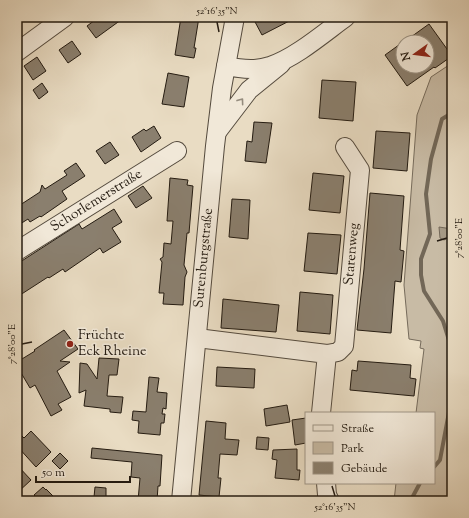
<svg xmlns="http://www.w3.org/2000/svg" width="469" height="518" font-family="'Sorts Mill Goudy',serif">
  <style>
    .green { fill: #c8bba5; stroke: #766b5b }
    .water { fill: #a69a86; stroke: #726757 }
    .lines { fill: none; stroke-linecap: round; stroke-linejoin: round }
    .stream { stroke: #726757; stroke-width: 4 }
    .building { fill: #8a7f6e; stroke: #241b11 }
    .minor-casing { stroke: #554b3e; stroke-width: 20 }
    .minor { stroke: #f1e8d8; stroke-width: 18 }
    .oneway { stroke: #958c7e }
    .ticks { fill: none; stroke: #241b11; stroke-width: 1.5 }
    .poi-dot { fill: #8f2418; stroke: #f1e8d8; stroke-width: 1.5 }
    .labels { text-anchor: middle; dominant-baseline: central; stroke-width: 3; stroke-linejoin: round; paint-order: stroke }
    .street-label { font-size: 14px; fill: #241b11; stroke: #f1e8d8 }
    .poi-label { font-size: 14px; fill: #241b11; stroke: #f1e8d8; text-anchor: start }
    .neatline { fill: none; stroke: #241b11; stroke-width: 1.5 }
    .ticks-label { font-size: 10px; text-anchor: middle; fill: #241b11 }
  </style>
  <rect width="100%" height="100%" fill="#e9dcc3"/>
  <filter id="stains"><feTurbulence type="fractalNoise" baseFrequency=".005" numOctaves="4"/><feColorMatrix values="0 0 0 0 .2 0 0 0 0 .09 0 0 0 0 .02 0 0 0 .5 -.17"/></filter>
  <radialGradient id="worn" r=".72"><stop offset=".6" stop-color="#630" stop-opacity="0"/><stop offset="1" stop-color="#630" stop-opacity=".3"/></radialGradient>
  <path class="green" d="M452,63V501H394L396,483H434V413H416L424,349L420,348L421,341L409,339L404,285L417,115L431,77Z"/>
  <path class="water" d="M439,227L452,229V236L444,240L440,238Z"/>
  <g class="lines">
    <g class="stream">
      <path d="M452,113L442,119L431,159L426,194L430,234L421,259V275L424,291L443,321L452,350"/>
      <path d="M434,467L440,460L452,396"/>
      <path d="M412,498L420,483"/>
    </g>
  </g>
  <g class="building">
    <path d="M99,17H125L96,38L87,26Z"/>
    <path d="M181,17H199L194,48H196L194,58L175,55Z"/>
    <path d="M260,17H297L262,35L254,20Z"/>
    <path d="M429,24L452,56L435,68L434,67L407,86L385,55L403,42V66H427V42H404Z"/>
    <path d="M72,41L81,54L68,63L59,50Z"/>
    <path d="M37,57L46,71L33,80L24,66Z"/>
    <path d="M168,73L189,77L184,107L162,104Z"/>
    <path d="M322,80L356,82L353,121L319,118Z"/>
    <path d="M42,83L48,92L39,99L33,90Z"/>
    <path d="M254,122L272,123L266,163L245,161L247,141L252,142Z"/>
    <path d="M154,126L161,138L141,152L132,137L144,129L146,131Z"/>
    <path d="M376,131L410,133L407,171L373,168Z"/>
    <path d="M110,142L119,155L105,164L96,151Z"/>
    <path d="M76,163L85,176L62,191L67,199L41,217L40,216L30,222L28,219L17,226V207L40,192L42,185L45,189L67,175L64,171Z"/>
    <path d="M313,173L344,176L340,213L309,210Z"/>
    <path d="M170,178L188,180L187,185L193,186L189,233H187L184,265L187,272L185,277L183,305L163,304L164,293H159L162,262L160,259L163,257L164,243L171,244L173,221H167Z"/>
    <path d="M143,186L152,198L136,208L128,196Z"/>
    <path d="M370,193L404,196L400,250L404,251L403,261L401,282L395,281L391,333L357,330L364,269Z"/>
    <path d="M232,199L250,200L248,239L229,237Z"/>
    <path d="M114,209L122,222L112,228L121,242L103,253L100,248L65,272L63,269L49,278L48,277L17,297V264L79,224L82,229Z"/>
    <path d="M308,233L341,235L337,274L304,271Z"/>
    <path d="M300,292L333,295L330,334L297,331Z"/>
    <path d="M223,299L279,305L276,332L221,328Z"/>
    <path d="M64,330L78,349L60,361L70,362L57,371L71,397L58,404L62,410L51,416L35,385L30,388L17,366V362L35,351L34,350Z"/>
    <path d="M99,358L119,359L117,375H109L107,396L123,397L121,413L110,412V409L84,406L86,390L79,393L80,363L87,364L97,379Z"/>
    <path d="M358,361L411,365L410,378L416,379L414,396L350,390L352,370L357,371Z"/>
    <path d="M217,367L255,369L254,388L216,386Z"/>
    <path d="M149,377L159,378L157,392L167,393L166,409L163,408L162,414H165L164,423H161L160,435L138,433L139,421L132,420L133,411L146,412Z"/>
    <path d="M287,405L290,422L266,426L264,409Z"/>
    <path d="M306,418V443L295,445L292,420Z"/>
    <path d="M206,421L226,423L225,439L239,440L237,455L220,454L218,478H221L219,497L199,495Z"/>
    <path d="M17,431L24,438L31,431L51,452L36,467L17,446Z"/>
    <path d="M257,437L269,438L268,450L256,449Z"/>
    <path d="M92,448L162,455L160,486H158L157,501H138L140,478L131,477L132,462L91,458Z"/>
    <path d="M297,449V470H300L299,480L275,478L277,460L272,459L273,450Z"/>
    <path d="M60,453L68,461L60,469L52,461Z"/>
    <path d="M17,465L31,480L17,493Z"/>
    <path d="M43,487L46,490V489L58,501H35L37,498L34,495Z"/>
    <path d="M95,487L106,488V498L94,497Z"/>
  </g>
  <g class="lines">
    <g class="minor-casing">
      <g id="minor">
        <path d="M17,52L65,17"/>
        <path d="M226,66C240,69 256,71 270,66C295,58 324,33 346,17"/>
        <path d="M217,132L249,90L281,64"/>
        <path id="s1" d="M17,251L177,151"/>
        <path d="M197,338L327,354L321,413"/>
        <path id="s2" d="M327,354L338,352L344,346L360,170L345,147"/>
        <path d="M326,483L327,495L330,501"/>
        <path id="s3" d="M181,501L215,146L222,88L235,17"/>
      </g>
    </g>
    <use href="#minor" class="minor"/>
  </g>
  <defs><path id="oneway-chevron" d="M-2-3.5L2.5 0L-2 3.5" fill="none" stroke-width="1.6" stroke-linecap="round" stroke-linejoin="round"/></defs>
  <use class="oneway" href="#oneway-chevron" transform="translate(241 101) rotate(-54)"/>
  <path class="ticks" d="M217,22L219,32M437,241L447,238M22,344L32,342M332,486L335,496"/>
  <circle class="poi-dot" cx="70" cy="344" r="4"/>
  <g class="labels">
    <g class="street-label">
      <text stroke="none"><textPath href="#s1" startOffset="94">Schorlemerstraße</textPath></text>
      <text stroke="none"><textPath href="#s2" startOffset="112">Starenweg</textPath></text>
      <text stroke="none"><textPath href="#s3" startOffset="244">Surenburgstraße</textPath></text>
    </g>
    <g class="poi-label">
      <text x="78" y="336">Früchte<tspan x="78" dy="16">Eck Rheine</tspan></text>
    </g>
  </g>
  <rect width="469" height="518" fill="none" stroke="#e9dcc3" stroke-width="44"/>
  <rect x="305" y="412" width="130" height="72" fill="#f1e8d8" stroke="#9f9688"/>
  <rect x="313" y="425" width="20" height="6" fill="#f1e8d8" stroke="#9f9688"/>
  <text x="341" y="432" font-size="12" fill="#241b11">Straße</text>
  <rect x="313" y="442" width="20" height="12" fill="#c8bba5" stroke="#9f9688"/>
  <text x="341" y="452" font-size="12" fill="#241b11">Park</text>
  <rect x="313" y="462" width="20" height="12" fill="#8a7f6e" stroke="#9f9688"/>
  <text x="341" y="472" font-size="12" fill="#241b11">Gebäude</text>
  <g transform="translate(415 54) rotate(256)"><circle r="19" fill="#f1e8d8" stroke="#9f9688"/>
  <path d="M0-3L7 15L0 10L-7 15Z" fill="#8f2418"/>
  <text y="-6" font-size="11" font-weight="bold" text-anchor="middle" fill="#241b11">N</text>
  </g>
  <path d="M36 476v6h94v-6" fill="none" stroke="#241b11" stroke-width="2"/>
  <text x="42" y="476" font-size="12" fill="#241b11" stroke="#f1e8d8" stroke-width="3" paint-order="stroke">50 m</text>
  <rect x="22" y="22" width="425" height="474" class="neatline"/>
  <g class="ticks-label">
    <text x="217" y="14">52°16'35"N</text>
    <text transform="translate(458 238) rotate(-90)" y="4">7°28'00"E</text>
    <text transform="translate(11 344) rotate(-90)" y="4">7°28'00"E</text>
    <text x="335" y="510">52°16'35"N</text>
  </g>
  <rect width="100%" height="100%" filter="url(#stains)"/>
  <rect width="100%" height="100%" fill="url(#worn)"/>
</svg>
